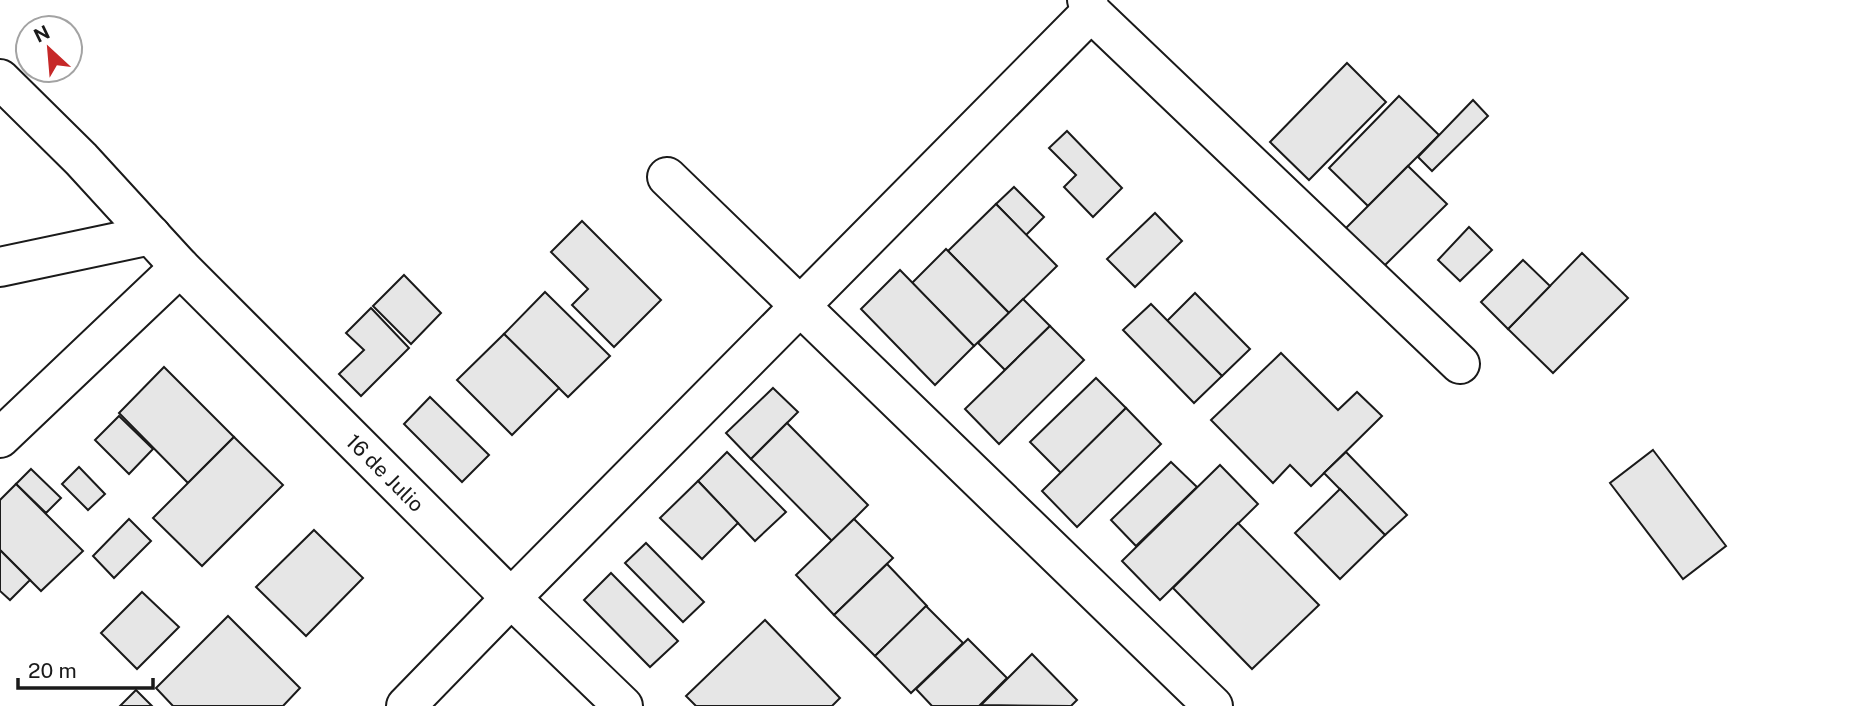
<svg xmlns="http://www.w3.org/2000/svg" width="1863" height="706" font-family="'Public Sans',sans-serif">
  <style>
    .building { fill: #e6e6e6; stroke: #1a1a1a; stroke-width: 2 }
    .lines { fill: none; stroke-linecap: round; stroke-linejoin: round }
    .minor-casing { stroke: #1a1a1a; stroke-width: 42 }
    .minor { stroke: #fff; stroke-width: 38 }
    .labels { text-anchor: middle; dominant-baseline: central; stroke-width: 5; stroke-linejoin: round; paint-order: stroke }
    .street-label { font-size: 21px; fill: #1a1a1a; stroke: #fff }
  </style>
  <rect width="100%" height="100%" fill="#fff"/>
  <g class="building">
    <path d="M1347,63L1386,102L1309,180L1270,142Z"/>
    <path d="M1399,96L1439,135L1368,206L1329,168Z"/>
    <path d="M1473,100L1488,116L1432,171L1418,157Z"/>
    <path d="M1067,131L1122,188L1093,217L1064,187L1076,175L1049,148Z"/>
    <path d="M1408,166L1447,204L1380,270L1342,232Z"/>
    <path d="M1014,187L1044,217L1026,235L996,204Z"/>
    <path d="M996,204L1057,266L1009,313L948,251Z"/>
    <path d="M1155,213L1182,241L1135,287L1107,259Z"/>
    <path d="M582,221L661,300L614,347L572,305L588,289L551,252Z"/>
    <path d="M1469,227L1492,250L1460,281L1438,260Z"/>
    <path d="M946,249L1009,313L974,346L912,283Z"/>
    <path d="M1582,253L1628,298L1553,373L1508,329Z"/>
    <path d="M1523,260L1550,286L1508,329L1481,302Z"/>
    <path d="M900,270L974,346L935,385L861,309Z"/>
    <path d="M404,275L441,313L411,344L373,306Z"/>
    <path d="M545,292L610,356L568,397L504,334Z"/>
    <path d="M1195,293L1250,349L1222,376L1167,321Z"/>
    <path d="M1023,299L1050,326L1005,370L978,343Z"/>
    <path d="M1151,304L1222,376L1194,403L1123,330Z"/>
    <path d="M371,308L409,348L361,396L339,374L364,350L346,333Z"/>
    <path d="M1050,326L1084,360L999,444L965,409Z"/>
    <path d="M504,334L559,388L512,435L457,380Z"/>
    <path d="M1281,353L1338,410L1357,392L1382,416L1311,486L1290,465L1273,483L1211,420Z"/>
    <path d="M164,367L234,437L188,483L119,413Z"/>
    <path d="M1096,378L1126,408L1061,473L1030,442Z"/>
    <path d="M773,388L798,412L751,459L726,433Z"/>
    <path d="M430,397L489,455L462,482L404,424Z"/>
    <path d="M1126,408L1161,444L1077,527L1042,491Z"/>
    <path d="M119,416L153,449L129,474L95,440Z"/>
    <path d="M787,423L868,505L832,541L751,459Z"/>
    <path d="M234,437L283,485L202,566L153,518Z"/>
    <path d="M1653,450L1726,546L1683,579L1610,483Z"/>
    <path d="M727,452L786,512L755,541L698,481Z"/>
    <path d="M1346,452L1407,515L1385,535L1324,473Z"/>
    <path d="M1171,462L1197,487L1136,546L1111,520Z"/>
    <path d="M1220,465L1258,504L1160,600L1122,561Z"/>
    <path d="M79,467L105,494L88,510L62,484Z"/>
    <path d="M31,469L61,498L46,513L16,484Z"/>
    <path d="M698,481L738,523L702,559L660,518Z"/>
    <path d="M16,484L83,551L41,591L0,550V500Z"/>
    <path d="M1340,489L1385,535L1340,579L1295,533Z"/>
    <path d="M129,519L151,541L114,578L93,556Z"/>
    <path d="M854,519L893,558L834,615L796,575Z"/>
    <path d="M1238,523L1319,605L1252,669L1173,588Z"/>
    <path d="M314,530L363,578L306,636L256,587Z"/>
    <path d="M646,543L704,602L683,622L625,563Z"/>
    <path d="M0,550L30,580L10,600L0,591Z"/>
    <path d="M887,564L927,606L875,656L834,615Z"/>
    <path d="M611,573L678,641L650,667L584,600Z"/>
    <path d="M142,592L179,627L137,669L101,633Z"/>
    <path d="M926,606L963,643L911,693L875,656Z"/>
    <path d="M228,616L300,688L283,706H173L156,688Z"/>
    <path d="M765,620L840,698L832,706H696L686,696Z"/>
    <path d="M968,639L1007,678L979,706H932L916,689Z"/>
    <path d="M1032,654L1077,700L1071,706L981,705Z"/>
    <path d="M136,690L152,706H120Z"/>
  </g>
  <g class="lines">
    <g class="minor-casing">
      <g id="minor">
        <path d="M1087,0L1091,12L1460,364"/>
        <path id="s1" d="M0,79L81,159L180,267L511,598L623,706"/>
        <path d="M667,177L1213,706"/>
        <path d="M0,267L151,235"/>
        <path d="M0,438L180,267"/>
        <path d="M406,706L511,598L1091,12"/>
      </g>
    </g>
    <use href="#minor" class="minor"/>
  </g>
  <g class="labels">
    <g class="street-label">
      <text stroke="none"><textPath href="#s1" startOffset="551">16 de Julio</textPath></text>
    </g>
  </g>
  <g transform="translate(49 49) rotate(334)"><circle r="33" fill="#ffffff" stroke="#a3a3a3" stroke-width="2"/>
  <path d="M0-5L12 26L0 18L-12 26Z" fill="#c62828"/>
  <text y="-10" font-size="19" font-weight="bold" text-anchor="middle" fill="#1a1a1a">N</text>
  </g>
  <path d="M18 678v10h135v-10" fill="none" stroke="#1a1a1a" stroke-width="3.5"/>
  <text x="28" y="678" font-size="21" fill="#1a1a1a" stroke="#ffffff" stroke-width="5" paint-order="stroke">20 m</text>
</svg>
